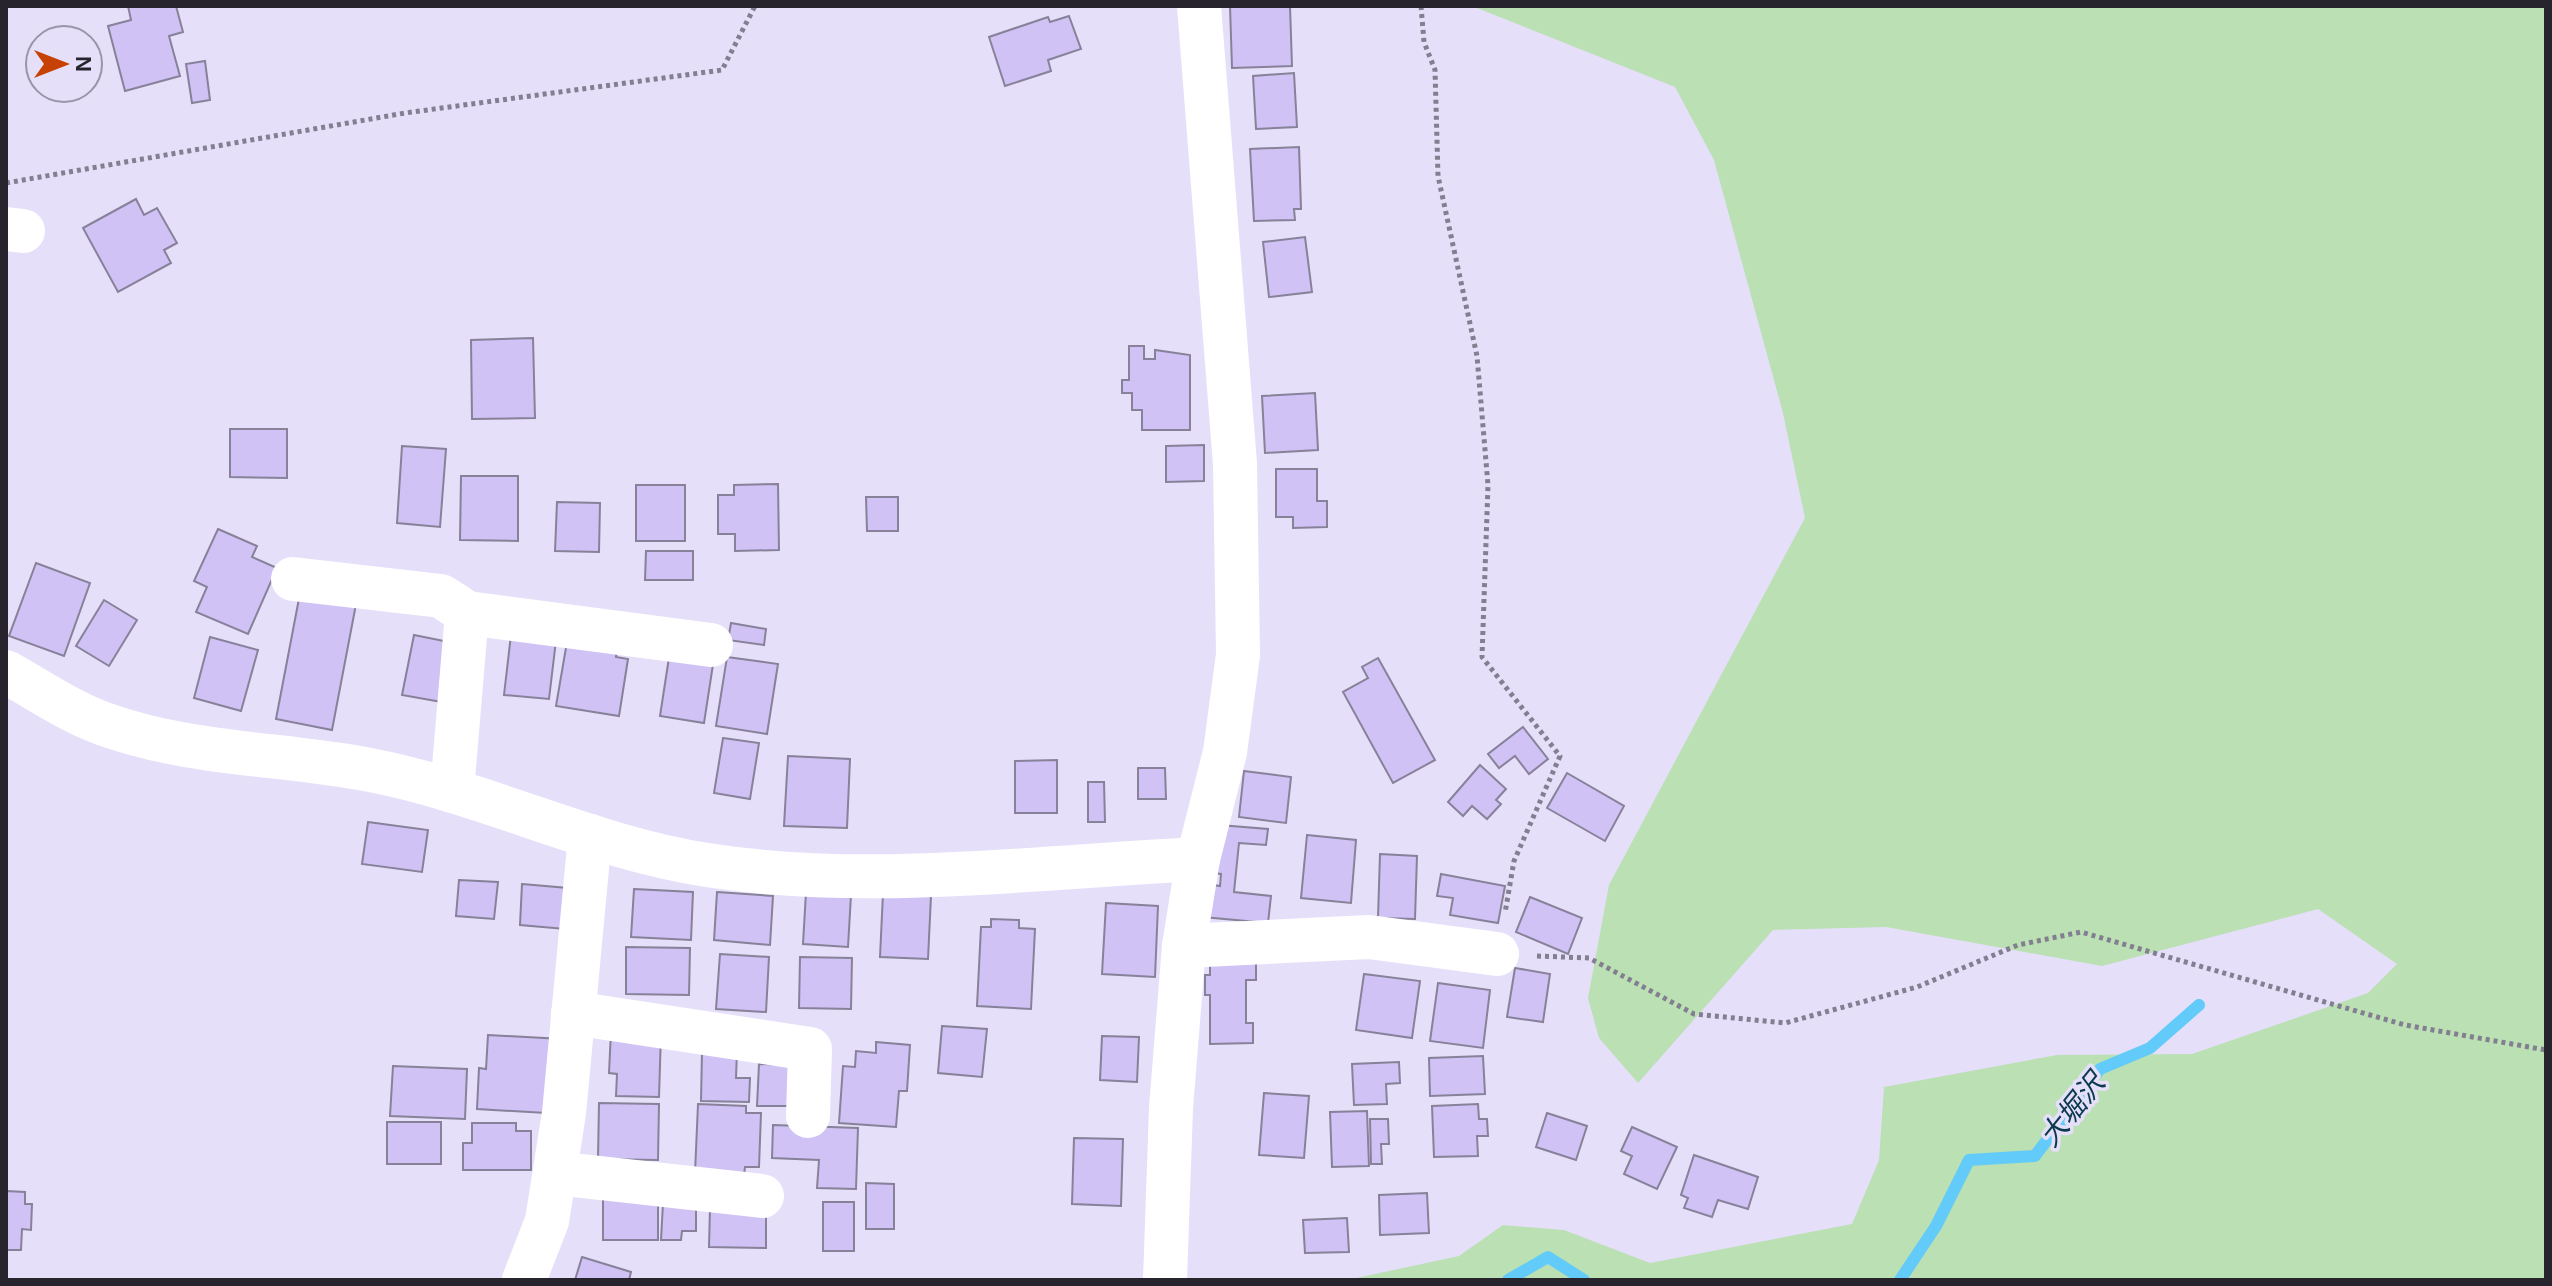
<svg xmlns="http://www.w3.org/2000/svg" width="2552" height="1286" font-family="Arial,'Noto Sans JP',sans-serif">
  <style>
    .green { fill: #bae0b4 }
    .lines { fill: none; stroke-linecap: round; stroke-linejoin: round }
    .stream { stroke: #63cbf9; stroke-width: 12 }
    .building { fill: #d0c2f4; stroke: #878199; stroke-width: 2 }
    .path { stroke: #837e90; stroke-width: 5; stroke-dasharray: 4 4; stroke-linecap: butt }
    .minor { stroke: #fff; stroke-width: 44 }
    .labels { text-anchor: middle; dominant-baseline: central; stroke-width: 7; stroke-linejoin: round; paint-order: stroke }
    .water-label { font-size: 28px; font-style: italic; fill: #0b3a4d; stroke: #e6dffa }
  </style>
  <rect width="100%" height="100%" fill="#e6dffa"/>
  <path class="green" d="M1472,6H2546V1280H1347L1459,1256L1503,1225L1564,1230L1650,1263L1852,1224L1879,1160L1884,1087L2057,1055L2192,1054L2368,993L2397,964L2318,909L2102,966L1886,927L1773,930L1638,1083L1599,1038L1588,998L1609,885L1805,518L1783,413L1714,160L1675,87Z"/>
  <g class="lines">
    <g class="stream">
      <path d="M1508,1280L1548,1257L1584,1280"/>
      <path d="M1900,1280L1936,1226L1969,1160L2035,1156L2100,1069L2150,1048L2199,1005"/>
    </g>
  </g>
  <g class="building">
    <path d="M128,6H176L183,32L169,36L180,76L125,91L108,26L131,20Z"/>
    <path d="M1230,6H1290L1292,66L1232,68Z"/>
    <path d="M1069,16L1081,49L1048,60L1051,71L1005,86L989,37L1048,17L1050,22Z"/>
    <path d="M205,61L210,100L192,103L186,64Z"/>
    <path d="M1294,73L1297,127L1256,129L1253,76Z"/>
    <path d="M1299,147L1301,209H1294L1295,220L1254,221L1250,149Z"/>
    <path d="M136,199L144,215L157,208L177,243L164,250L171,263L118,292L83,228Z"/>
    <path d="M1305,237L1312,292L1269,297L1263,242Z"/>
    <path d="M533,338L535,418L472,419L471,340Z"/>
    <path d="M1129,346H1144V359H1155V350L1190,355V430H1142V410H1132V393H1122V380H1129Z"/>
    <path d="M1315,393L1318,450L1265,453L1262,396Z"/>
    <path d="M230,429H287V478L230,477Z"/>
    <path d="M1204,445V481L1166,482V446Z"/>
    <path d="M402,446L446,449L440,527L397,523Z"/>
    <path d="M1276,469H1317V501H1327V527L1293,528V517H1276Z"/>
    <path d="M461,476H518V541L460,540Z"/>
    <path d="M778,484L779,550L735,551V534H718V495H734V485Z"/>
    <rect x="636" y="485" width="49" height="56"/>
    <path d="M866,497H898V531H867Z"/>
    <path d="M557,502L600,503L599,552L555,551Z"/>
    <path d="M218,529L257,546L252,557L277,568L248,634L196,612L207,587L194,581Z"/>
    <path d="M646,551H693V580H645Z"/>
    <path d="M36,563L90,583L64,656L9,636Z"/>
    <path d="M301,588L357,599L332,730L276,719Z"/>
    <path d="M104,600L137,620L109,666L76,646Z"/>
    <path d="M731,623L766,629L764,645L728,640Z"/>
    <path d="M512,626L557,632L549,699L504,695Z"/>
    <path d="M414,635L464,645L453,704L402,695Z"/>
    <path d="M568,636L618,644L616,657L628,659L619,716L556,706Z"/>
    <path d="M210,637L258,650L241,711L194,698Z"/>
    <path d="M670,651L714,658L704,723L660,716Z"/>
    <path d="M727,657L778,664L767,734L716,726Z"/>
    <path d="M1378,658L1435,760L1393,783L1343,692L1368,678L1362,667Z"/>
    <path d="M1523,727L1548,759L1529,774L1515,756L1499,768L1488,754Z"/>
    <path d="M723,738L759,743L750,799L714,793Z"/>
    <path d="M788,756L850,759L847,828L784,826Z"/>
    <path d="M1057,760V813H1015V761Z"/>
    <path d="M1480,765L1506,789L1496,800L1501,804L1487,819L1472,806L1463,816L1448,802Z"/>
    <path d="M1138,768H1165L1166,799H1138Z"/>
    <path d="M1244,771L1291,777L1286,823L1239,817Z"/>
    <path d="M1567,773L1624,806L1605,841L1547,808Z"/>
    <path d="M1088,782H1104L1105,822H1088Z"/>
    <path d="M368,822L428,830L422,872L362,864Z"/>
    <path d="M1219,825L1268,829L1266,845L1239,843L1234,892L1271,896L1268,923L1203,917L1206,884L1220,886L1221,874L1212,873Z"/>
    <path d="M1307,835L1356,840L1351,903L1301,898Z"/>
    <path d="M1380,854L1417,856L1415,919L1378,918Z"/>
    <path d="M1441,874L1505,886L1498,923L1450,915L1453,898L1437,896Z"/>
    <path d="M459,880L498,882L494,919L456,916Z"/>
    <path d="M522,884L568,888L565,929L520,925Z"/>
    <path d="M634,889L693,892L691,940L631,937Z"/>
    <path d="M717,892L773,896L770,945L714,940Z"/>
    <path d="M806,892L851,895L848,947L803,944Z"/>
    <path d="M883,893L931,896L928,959L880,957Z"/>
    <path d="M1530,897L1582,918L1568,954L1516,932Z"/>
    <path d="M1106,903L1158,906L1155,977L1102,974Z"/>
    <path d="M991,919L1019,920V928L1035,929L1031,1009L977,1006L981,927H991Z"/>
    <path d="M626,947L690,948L689,995L626,994Z"/>
    <path d="M720,954L769,957L766,1012L716,1009Z"/>
    <path d="M800,957L852,958L851,1009L799,1008Z"/>
    <path d="M1256,957V980H1246V1023H1253V1043L1210,1044V995H1205V975H1210V958Z"/>
    <path d="M1515,968L1550,974L1543,1022L1507,1017Z"/>
    <path d="M1364,974L1420,981L1412,1038L1356,1030Z"/>
    <path d="M1438,983L1490,990L1483,1048L1430,1041Z"/>
    <path d="M942,1026L987,1029L982,1077L938,1073Z"/>
    <path d="M611,1031L661,1033L659,1097L616,1096L617,1074L609,1073Z"/>
    <path d="M488,1035L562,1039L546,1113L477,1109L479,1068L486,1069Z"/>
    <path d="M1102,1036L1139,1037L1137,1082L1100,1080Z"/>
    <path d="M876,1042L910,1045L907,1091H899L896,1127L839,1123L843,1066L855,1067L856,1051L876,1053Z"/>
    <path d="M702,1051H737L736,1078H750L749,1102L701,1101Z"/>
    <path d="M1483,1056L1485,1094L1430,1096L1429,1058Z"/>
    <path d="M1399,1062L1400,1083L1386,1084L1387,1104L1354,1105L1352,1064Z"/>
    <path d="M759,1064L790,1065L789,1106H757Z"/>
    <path d="M393,1066L467,1069L465,1119L390,1116Z"/>
    <path d="M1264,1093L1309,1096L1304,1158L1259,1155Z"/>
    <path d="M599,1103L659,1104L658,1160L598,1159Z"/>
    <path d="M698,1104L746,1106V1113H761L759,1167H745L744,1175L695,1173Z"/>
    <path d="M1478,1104L1479,1119H1487L1488,1136H1477L1478,1156L1434,1157L1432,1106Z"/>
    <path d="M1367,1111L1369,1166L1332,1167L1330,1112Z"/>
    <path d="M1547,1113L1587,1126L1576,1160L1536,1147Z"/>
    <path d="M1370,1119H1388L1389,1144H1381L1382,1164H1371Z"/>
    <rect x="387" y="1122" width="54" height="42"/>
    <path d="M472,1123H516V1131H531V1170H463V1143H472Z"/>
    <path d="M773,1125L858,1128L856,1189L817,1188L819,1160L772,1158Z"/>
    <path d="M1632,1127L1677,1147L1657,1189L1624,1174L1632,1156L1621,1151Z"/>
    <path d="M1074,1138L1123,1139L1121,1206L1072,1204Z"/>
    <path d="M1694,1155L1758,1177L1748,1209L1718,1200L1712,1217L1684,1208L1688,1198L1681,1195Z"/>
    <path d="M866,1183L894,1184V1229H866Z"/>
    <path d="M6,1191L25,1192V1204H32L31,1230L22,1229L21,1250H6Z"/>
    <path d="M1427,1193L1429,1233L1380,1235L1379,1195Z"/>
    <rect x="603" y="1195" width="55" height="45"/>
    <rect x="823" y="1202" width="31" height="49"/>
    <path d="M663,1203L696,1204V1231H682L681,1240H661Z"/>
    <path d="M710,1208L766,1210V1248L709,1247Z"/>
    <path d="M1347,1218L1349,1252L1305,1253L1303,1220Z"/>
    <path d="M582,1257L631,1272L629,1280H575Z"/>
  </g>
  <g class="lines">
    <g class="path">
      <path d="M1421,6L1424,42L1435,70L1438,176L1477,356L1488,485L1482,657L1560,756L1514,861L1505,913"/>
      <path d="M6,183L405,113L722,70L755,6"/>
      <path d="M1537,956L1589,958L1694,1014L1785,1023L1917,987L2018,945L2081,932L2405,1025L2546,1050"/>
    </g>
    <g class="minor">
      <path d="M6,229L23,231"/>
      <path d="M293,579L441,596L467,613L711,645"/>
      <path d="M6,672C37,689 70,712 104,724C190,755 281,753 370,770C485,792 591,847 707,865C867,890 1037,867 1198,859"/>
      <path d="M452,791L467,613"/>
      <path d="M1184,946L1369,937L1497,954"/>
      <path d="M573,1013L810,1049L808,1116"/>
      <path d="M555,1173L762,1196"/>
      <path d="M524,1280L547,1221L564,1113L590,836"/>
      <path d="M1165,1280L1171,1108L1184,946L1198,859L1225,752L1238,655L1235,464L1199,6"/>
    </g>
  </g>
  <g class="labels">
    <g class="water-label">
      <text transform="translate(2072 1110) rotate(-51)">大堀沢</text>
    </g>
  </g>
  <rect width="2552" height="1286" fill="none" stroke="#27242e" stroke-width="16"/>
  <g transform="translate(64 64) rotate(90)"><circle r="38" fill="#e6dffa" stroke="#9a94a8" stroke-width="2"/>
  <path d="M0-6L14 30L0 20L-14 30Z" fill="#c74102"/>
  <text y="-12" font-size="22" font-weight="bold" text-anchor="middle" fill="#27242e">N</text>
  </g>
</svg>
